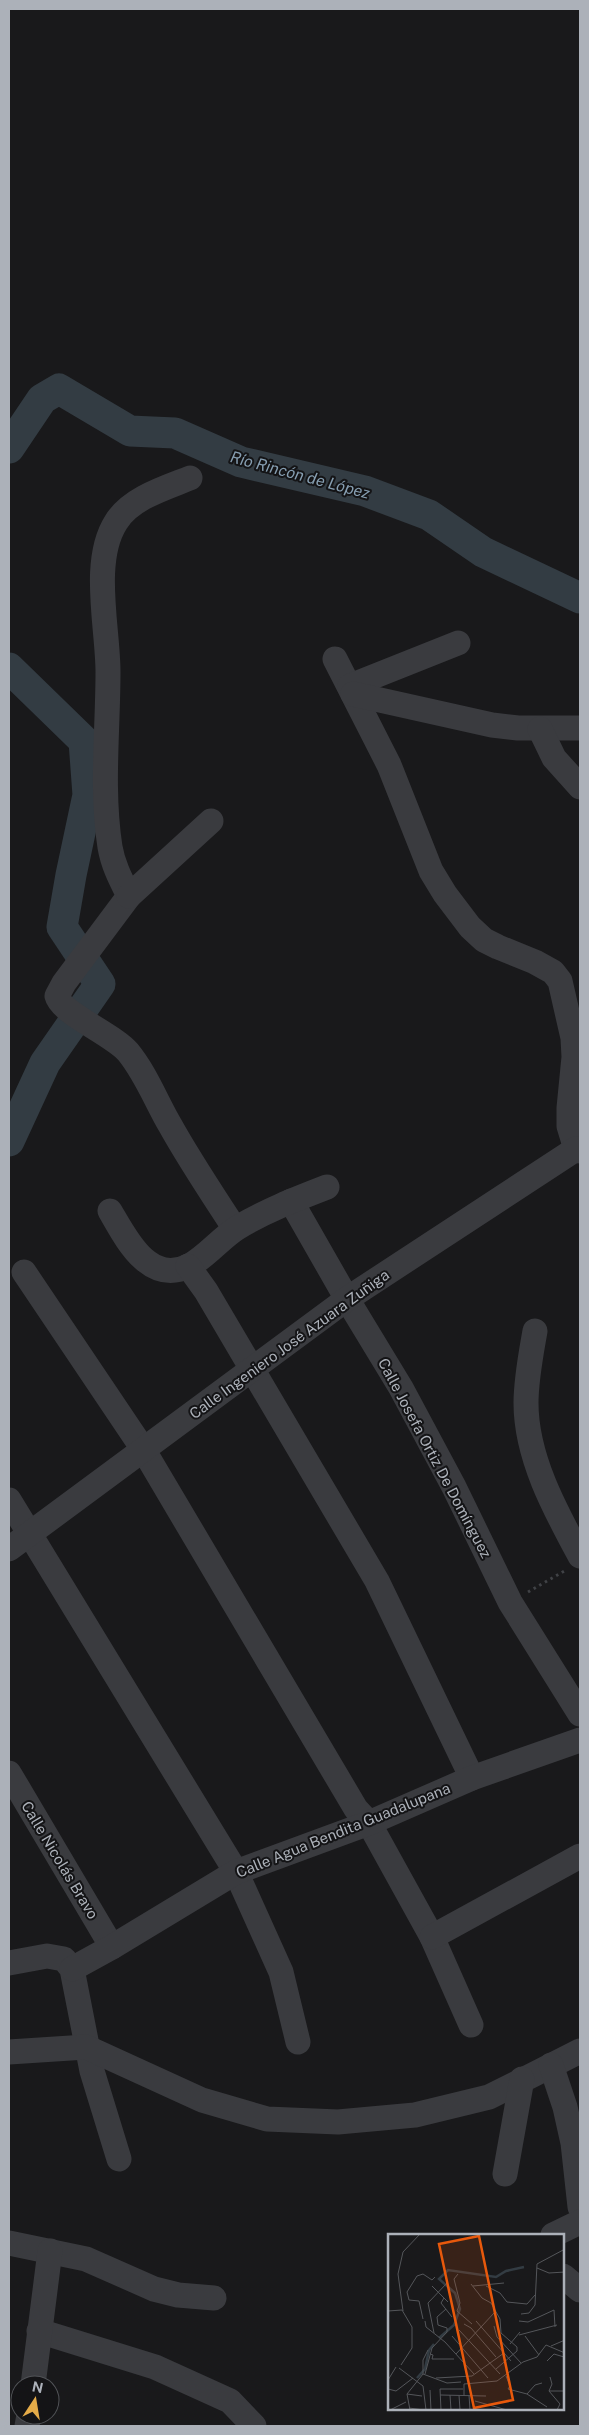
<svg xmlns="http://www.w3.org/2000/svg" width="589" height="2435" font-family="'Public Sans',sans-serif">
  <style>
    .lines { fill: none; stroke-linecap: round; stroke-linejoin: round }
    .river { stroke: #333c43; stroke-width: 31 }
    .path { stroke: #404246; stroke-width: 3; stroke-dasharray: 2.5 4; stroke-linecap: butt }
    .minor { stroke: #3a3b3f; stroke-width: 25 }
    .labels { text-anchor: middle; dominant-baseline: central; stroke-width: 4; stroke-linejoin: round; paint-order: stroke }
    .street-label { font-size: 15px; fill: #acb1b9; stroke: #141416 }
    .water-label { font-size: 16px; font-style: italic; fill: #869eb1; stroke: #141416 }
    .inset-river { fill: none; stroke: #333c43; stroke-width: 2.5 }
    .inset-road { fill: none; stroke: #54565a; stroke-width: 1 }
    .view { fill: #e8590c; fill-opacity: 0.15; stroke: #e8590c; stroke-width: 2.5 }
    .inset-edge { fill: none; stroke: #acb1b9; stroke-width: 2.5 }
  </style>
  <rect width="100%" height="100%" fill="#19191b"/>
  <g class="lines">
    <g class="river">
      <path d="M9,448L42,399L59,389L130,431L175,433L241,462L365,491L429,515L483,552L580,598"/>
      <path d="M9,668L84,741L88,795L71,875L62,927L100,984L45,1063L9,1141"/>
    </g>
    <path class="path" d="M528,1592L566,1570"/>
    <g class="minor">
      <path d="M190,478C165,488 131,498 116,522C91,561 108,628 108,672C108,730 101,789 110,847C113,865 121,880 129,896L64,983L57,996C61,1013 114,1035 128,1052C146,1074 156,1101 170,1125C190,1161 213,1195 235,1229"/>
      <path d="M335,659L389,765L431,871L445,894L470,927L484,940L498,947L535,962L553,972L560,981L573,1038L574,1057L569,1108V1126L576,1149L580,1151"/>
      <path d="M350,686L458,643"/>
      <path d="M353,694L492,725L518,728H580"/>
      <path d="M540,729L554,758L580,787"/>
      <path d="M129,896L211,821"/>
      <path d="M291,1201L347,1299L401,1388L454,1487L510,1602L580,1714"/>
      <path d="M110,1211C126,1238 148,1285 189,1266C206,1257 220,1239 237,1228C265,1211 296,1199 327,1187"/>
      <path d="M188,1266L206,1291L377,1581L472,1778"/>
      <path d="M24,1272L143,1449L356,1809L369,1823L432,1937L471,2025"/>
      <path d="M535,1331C531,1354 526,1379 526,1403C526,1457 555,1510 580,1556"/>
      <path d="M9,1500L236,1872L281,1972L298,2042"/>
      <path d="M9,1549L347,1299L576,1149"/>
      <path d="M9,1773L112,1947"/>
      <path d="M432,1937L580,1856"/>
      <path d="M9,1963L47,1956L64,1959L72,1969L92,2071L119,2159"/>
      <path d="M72,1969L112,1947L236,1872L369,1823L472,1778L580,1740"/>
      <path d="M9,2052L86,2047L202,2100L267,2119L338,2122L415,2115L489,2097L580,2051"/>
      <path d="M551,2065L565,2107L573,2143L580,2207"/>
      <path d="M505,2174L522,2079"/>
      <path d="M553,2235L580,2222"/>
      <path d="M9,2243L86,2259L154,2289L178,2295L214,2298"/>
      <path d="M563,2276L580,2290"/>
      <path d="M39,2331L155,2367L230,2401L254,2426"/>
      <path d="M33,2385L50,2251"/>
      <path d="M27,2426L29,2415"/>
    </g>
  </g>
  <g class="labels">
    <g class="street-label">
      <text transform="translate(289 1344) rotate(-36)">Calle Ingeniero José Azuara Zuñiga</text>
      <text transform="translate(435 1458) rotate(62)">Calle Josefa Ortiz De Domínguez</text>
      <text transform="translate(343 1830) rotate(-22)">Calle Agua Bendita Guadalupana</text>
      <text transform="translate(60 1860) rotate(59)">Calle Nicolás Bravo</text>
    </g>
    <g class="water-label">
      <text transform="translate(300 475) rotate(15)">Río Rincón de López</text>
    </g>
  </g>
  <g transform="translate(388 2234)">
    <rect width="176" height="176" fill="#19191b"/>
    <path class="inset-river" d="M51,104L66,91L72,75L67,59L51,45L60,36L108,43L118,37L136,33M29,144L37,135L41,116L46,110"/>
    <path class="inset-road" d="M149,34L161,39L177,38M70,40L66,45L72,69L69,77L84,90M83,50L94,64L103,69L112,85L113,99L129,113V117L108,135M44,52L60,68M85,52L116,49M98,52L112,59L119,68L139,70L147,61M56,64L53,69L64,83M21,66L19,58L29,42L35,40L44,46L47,43M21,66L31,67L35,85M40,69L46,99M40,69L59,49M166,76L167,93M0,77L14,76L24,93V114L13,131M15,77L10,40L15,18L32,0M133,80L141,79L147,71L149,30L177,15M37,87L38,93L57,108L86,140M88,87L123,127M131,87L140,88L166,76M76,90L83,94L108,123M106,92L109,103L133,129M71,96L112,140M131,101L169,91M64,102L100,144M137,102L151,121M122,110L132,98M163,112L177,106M42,120L45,121L44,125H66M68,120L106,79M159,127L166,120L176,123M11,134L35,152L38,176M35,140V126L40,116M37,140L44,114L59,98V94L50,91L49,83L58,75M118,142L122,152L120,155L139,160L159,173M162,143L164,150L161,157L172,170L169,176M48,144L84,142L116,119M0,146L8,133M0,155L8,157L25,144M42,156L43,176M161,157H177M19,160L35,140L59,149L73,148M19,160L22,176M19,160L34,162M139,160L147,151L154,149M52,161L98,162M62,161L63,176M71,161L72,176M76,161V150L109,147L135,128L149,123L158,111L177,119M81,161L82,176M87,167L119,176M21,174L36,176M2,176L18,168M53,176L52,155H75"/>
    <path class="view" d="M91,2L125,166L86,174L51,10Z"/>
    <rect width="176" height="176" class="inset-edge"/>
  </g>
  <rect width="589" height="2435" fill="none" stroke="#acb1b9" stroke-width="20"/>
  <g transform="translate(35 2400) rotate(12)"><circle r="24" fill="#141416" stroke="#515357"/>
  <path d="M0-4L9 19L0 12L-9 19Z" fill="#e4ab48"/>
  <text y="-8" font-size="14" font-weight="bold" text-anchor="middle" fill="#acb1b9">N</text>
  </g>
</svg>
